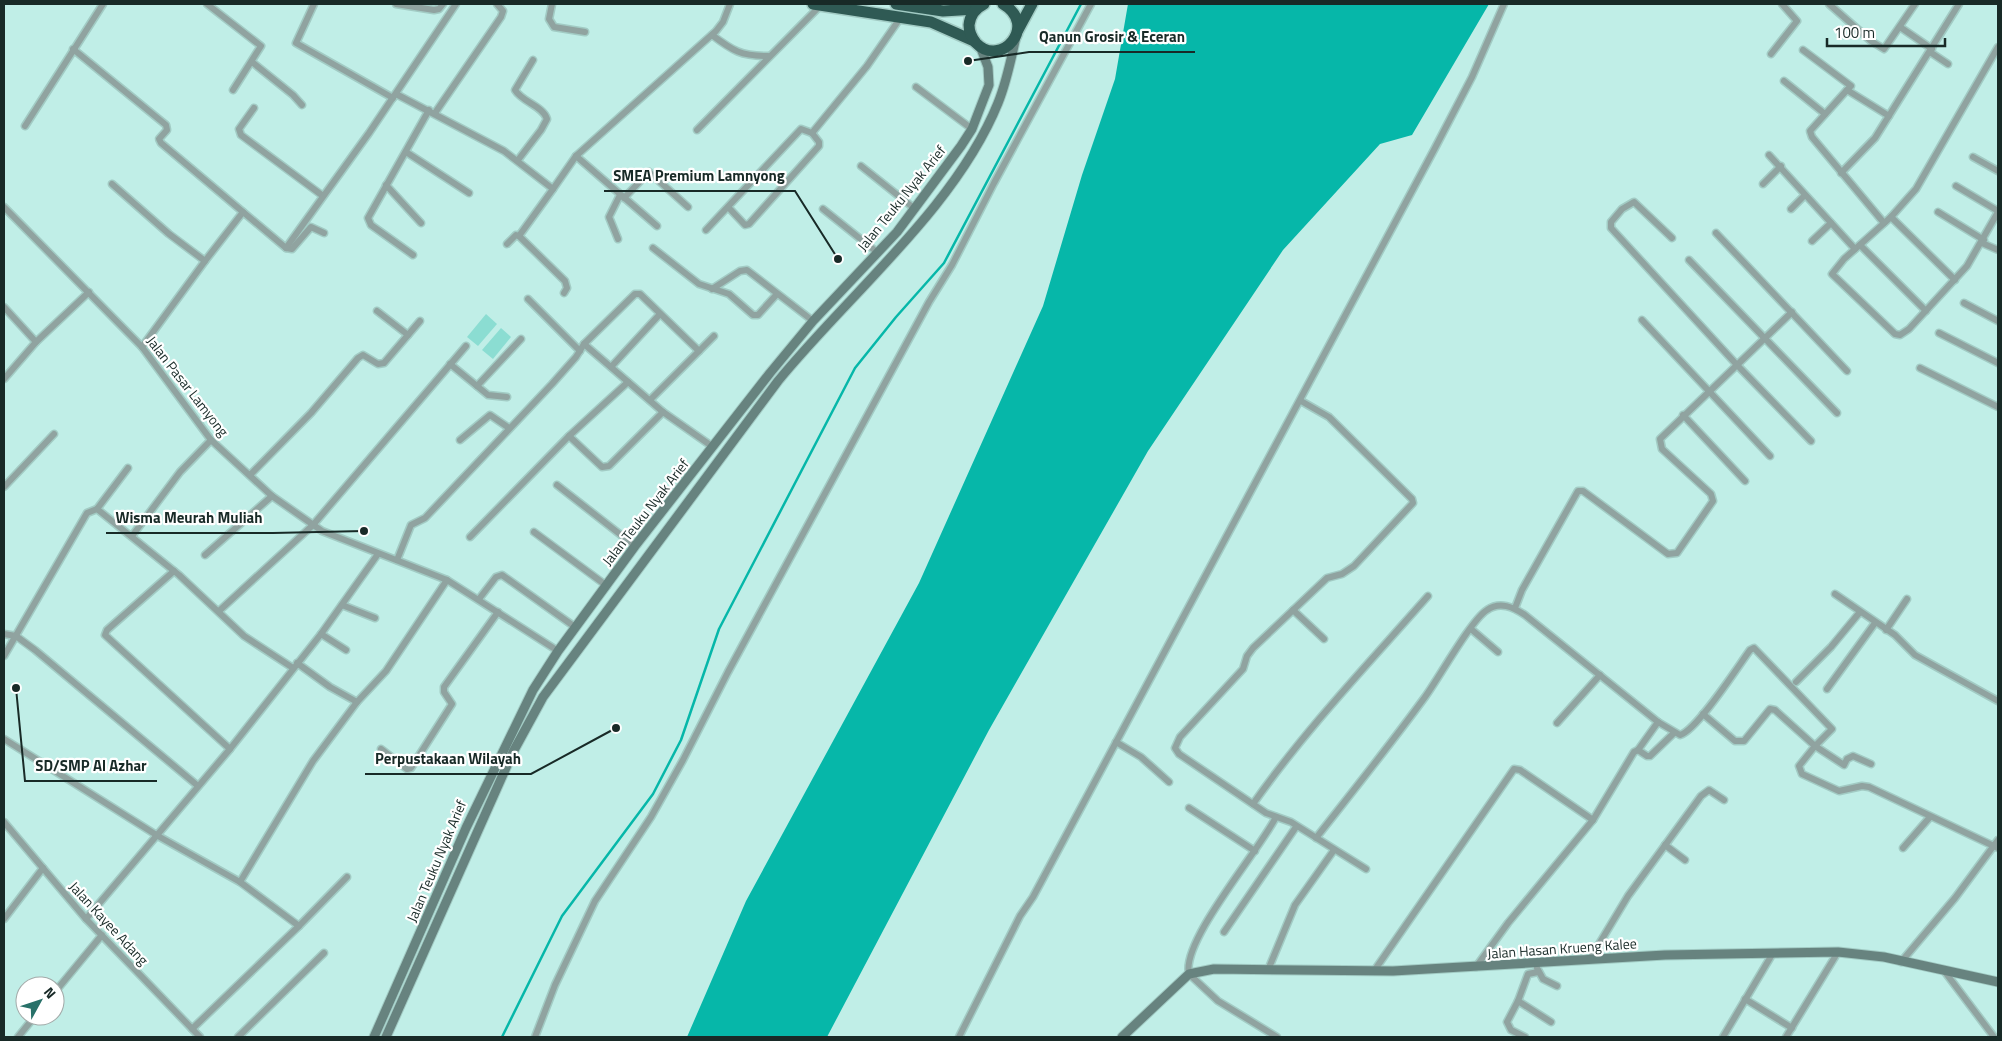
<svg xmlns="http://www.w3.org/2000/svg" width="2002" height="1041" font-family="'Titillium Web',sans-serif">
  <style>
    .green { fill: #8bddd2 }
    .water { fill: #06b7a9 }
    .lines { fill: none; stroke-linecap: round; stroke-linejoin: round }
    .stream { stroke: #06b7a9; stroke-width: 2.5 }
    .street-casing { stroke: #a2cbc4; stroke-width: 9 }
    .secondary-casing { stroke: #a2cbc4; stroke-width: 11 }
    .highway-casing { stroke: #a2cbc4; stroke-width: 14 }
    .street { stroke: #90a3a0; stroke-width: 6 }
    .secondary { stroke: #67837f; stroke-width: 9 }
    .highway { stroke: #2f5a54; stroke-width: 11 }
    .labels { text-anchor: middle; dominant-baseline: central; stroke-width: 4.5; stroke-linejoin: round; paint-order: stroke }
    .street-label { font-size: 14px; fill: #182a27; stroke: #fff }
    .leader { fill: none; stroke: #182a27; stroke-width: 2 }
    .callout-dot { fill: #182a27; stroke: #fff; stroke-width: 2 }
    .callout-label { font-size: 15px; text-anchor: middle; font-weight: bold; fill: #182a27; stroke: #fff; stroke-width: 4.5; stroke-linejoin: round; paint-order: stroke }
  </style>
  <rect width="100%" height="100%" fill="#c0eee7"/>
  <g class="green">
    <path d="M486,314L497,324L478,346L467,337Z"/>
    <path d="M501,328L511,337L493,359L482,350Z"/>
  </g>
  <path class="water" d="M1128,4H1489L1412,135L1380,144L1283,250L1148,451L989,730L827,1037H687L746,901L919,583L1043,306L1082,175L1115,79Z"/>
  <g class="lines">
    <path class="stream" d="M502,1037L562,916L653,794L681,740L719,629L855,368L896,317L944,263L1081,4"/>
    <g class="street-casing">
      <g id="street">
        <path d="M207,4L261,46L233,90"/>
        <path d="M314,4L296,43L393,98"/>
        <path d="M396,4L434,10L439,9L443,4"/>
        <path d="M552,4L549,19L554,27L585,32"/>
        <path d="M1829,4L1871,41L1884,49L1915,4"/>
        <path d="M1900,27L1932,49"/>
        <path d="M712,35C733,51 741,56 768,56"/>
        <path d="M1998,47L1916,189L1891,217L1844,259L1832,274L1895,334L1900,335L1909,329L1967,266L1998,212"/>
        <path d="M73,49L166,125L167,130L159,139L161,143L243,212"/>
        <path d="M1803,50L1851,86L1847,90"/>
        <path d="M1930,52L1948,64"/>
        <path d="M1771,54L1797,21L1782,4"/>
        <path d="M252,62L293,95L302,105"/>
        <path d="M1784,81L1825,114"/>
        <path d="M916,87L972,129"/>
        <path d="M396,94L504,151L553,189L576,156L716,31L723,22L730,4"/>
        <path d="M254,108L239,129L241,135L323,196"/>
        <path d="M435,113L501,17L503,11L497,4"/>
        <path d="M25,126L103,4"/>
        <path d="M697,130L821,5"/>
        <path d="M406,152L469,193"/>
        <path d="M1769,155L1855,249"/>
        <path d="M576,156L657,226"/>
        <path d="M1973,157L1998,171"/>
        <path d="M518,160L541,130L547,119C543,106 522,102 515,90L533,60"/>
        <path d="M861,166L915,209"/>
        <path d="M1841,173L1875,138L1959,4"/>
        <path d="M112,184L169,234L205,261"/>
        <path d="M1763,184L1781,166"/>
        <path d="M386,185L421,223"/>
        <path d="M1956,186L1998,211"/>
        <path d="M553,189L519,236L565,281L567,288L564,293"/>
        <path d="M624,198L649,172L688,207"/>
        <path d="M4,207L142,347L211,440L272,496L322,531L447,580L558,651"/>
        <path d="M729,208L745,225L749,224L819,146V142L812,133"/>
        <path d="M823,209L878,253"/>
        <path d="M1791,209L1805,195"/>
        <path d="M1938,212L1984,240"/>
        <path d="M1891,217L1955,280"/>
        <path d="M1884,223L1812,137L1810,131L1847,90L1889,116"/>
        <path d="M706,230L801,129L812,133L867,66L901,17"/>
        <path d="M1716,233L1847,371"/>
        <path d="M1672,238L1634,202L1622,209L1611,222V228L1737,365L1792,312"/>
        <path d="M618,239L609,217L620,195"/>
        <path d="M1812,241L1831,223"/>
        <path d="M1982,243L1998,250"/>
        <path d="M507,244L516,235L519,236"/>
        <path d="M1860,245L1926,311"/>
        <path d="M286,248L292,249L311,227L324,233"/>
        <path d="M653,248L699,284L729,294L753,315H758L777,294"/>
        <path d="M413,255L371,225L368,218L429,110"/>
        <path d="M1689,260L1837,413"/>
        <path d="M712,289L740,271L747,270L813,321"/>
        <path d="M528,299L580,351"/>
        <path d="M1964,303L1998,321"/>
        <path d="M4,307L36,342"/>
        <path d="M377,311L408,335"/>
        <path d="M1642,320L1770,456"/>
        <path d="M1939,333L1998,363"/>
        <path d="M584,344L663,412L713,447"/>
        <path d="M142,347L205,261L243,212L286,248L369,133L456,4"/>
        <path d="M450,364L488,395L507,397"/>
        <path d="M611,367L660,314"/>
        <path d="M1920,368L1998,407"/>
        <path d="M4,379L36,342L89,292"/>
        <path d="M477,386L521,339"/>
        <path d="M650,400L714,336"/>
        <path d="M1301,401L1329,417L1412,499L1413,503L1354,566L1342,574L1327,578L1253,648L1247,656L1243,669L1180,737L1175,748L1179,754L1266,813L1291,822L1366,869"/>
        <path d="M1683,415L1745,481"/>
        <path d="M569,436L602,467L609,466L663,412"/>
        <path d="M460,440L490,415L509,428"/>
        <path d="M250,475L311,413L358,358L363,355L378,364L384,363L420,321"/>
        <path d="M557,485L635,546"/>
        <path d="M4,487L54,434"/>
        <path d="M97,509L128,468"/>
        <path d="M534,532L607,586"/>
        <path d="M132,536L180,472L211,440"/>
        <path d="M470,537L569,436L628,382"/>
        <path d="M205,555L272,496"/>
        <path d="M397,560L411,525L425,518L552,384L576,357L584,344L635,294H640L699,351"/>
        <path d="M174,571L107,630L105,635L230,749"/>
        <path d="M1835,594L1895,635L1915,655L1998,701"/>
        <path d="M479,599L496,577L502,575L575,627"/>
        <path d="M342,605L375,618"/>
        <path d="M1515,608L1522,590L1578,491H1583L1668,554L1677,553L1713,501L1711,494L1662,449L1660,439L1737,365L1811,441"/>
        <path d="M1293,610L1324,639"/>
        <path d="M219,611L313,525L466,346"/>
        <path d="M1471,629L1498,652"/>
        <path d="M1886,630L1907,599"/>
        <path d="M4,634L16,636L35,650L198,786"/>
        <path d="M321,634L346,650"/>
        <path d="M4,656L87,513L97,509L179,575L244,636L293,668"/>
        <path d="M297,663L330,687L357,702"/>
        <path d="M1796,682L1831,647L1860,612"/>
        <path d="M1827,689L1875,623"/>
        <path d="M1703,714L1735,741H1744L1770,709L1775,710L1815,746L1799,766L1802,774L1839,791L1862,786L1869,787L1998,848"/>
        <path d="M1557,723L1600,675"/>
        <path d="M4,739L158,836L240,882L299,926L192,1029"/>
        <path d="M1116,742L1141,757L1169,782"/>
        <path d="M381,749L407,769L411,768L452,704L444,692V687L498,612"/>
        <path d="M1638,750L1658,722"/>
        <path d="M1253,804C1305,730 1368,664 1428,596"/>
        <path d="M1189,808L1255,851"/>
        <path d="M1276,817C1259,851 1181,941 1189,974L1218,1001L1277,1037"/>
        <path d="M4,822L86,919L200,1037"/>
        <path d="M1316,838C1353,791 1390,745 1425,697C1439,678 1471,620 1487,610C1500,601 1513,607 1525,615L1658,722L1680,735C1697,730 1737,668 1750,650L1754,648L1832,729L1815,746L1844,765L1847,759L1853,756L1871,764"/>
        <path d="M1665,845L1685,860"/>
        <path d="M1903,848L1930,817"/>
        <path d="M240,882L313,761L357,702L386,671L447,580"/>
        <path d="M4,919L43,868"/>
        <path d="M86,919L230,749L321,634L378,554"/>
        <path d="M299,926L347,877"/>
        <path d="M1224,932L1296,827"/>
        <path d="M1590,959L1628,896L1701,796L1709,790L1724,800"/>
        <path d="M1901,962L1955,898L1998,840"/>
        <path d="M1476,967L1508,923L1593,820L1634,752L1638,750L1647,756H1650L1674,733"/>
        <path d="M1537,968L1543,979L1557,986"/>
        <path d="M1268,970L1295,905L1334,850"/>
        <path d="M1374,971L1514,769L1520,770L1593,820"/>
        <path d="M1945,972L1994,1037"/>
        <path d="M55,992L102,935"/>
        <path d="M1745,999L1792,1028"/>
        <path d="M1518,1001L1551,1022"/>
        <path d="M18,1037L35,1016"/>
        <path d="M238,1037L324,953"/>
        <path d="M535,1037L555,985L595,901L651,817L683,760L728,672L929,302L952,265L994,183L1091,4"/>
        <path d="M959,1037L1020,916L1033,897L1435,148L1472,77L1504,4"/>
        <path d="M1525,1037L1511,1030L1507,1022L1518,1001L1528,974L1538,972"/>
        <path d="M1723,1037L1773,953"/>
        <path d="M1786,1037L1838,952"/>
      </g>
    </g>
    <g class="secondary-casing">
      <g id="secondary">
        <path d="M374,1037L466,828L533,690L558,651L635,546L770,373L813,321L897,232L961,146L972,129L989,85L988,67L980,46"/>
        <path d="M386,1037L513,752L543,697L778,381C849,294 956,207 998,103C1007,81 1011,59 1016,37"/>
        <path d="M1122,1037L1189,974L1214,969L1393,971L1665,955L1838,952L1884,957L1998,982"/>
      </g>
    </g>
    <g class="highway-casing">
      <g id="highway">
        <path d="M813,4L931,22L974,41"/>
        <path d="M896,4L943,11L976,9"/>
        <path d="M984,4C976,8 970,15 969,25C969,32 972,38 976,43C1001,69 1039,25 1003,4"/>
        <path d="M1018,30L1032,4"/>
      </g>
    </g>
    <use href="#street" class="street"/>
    <use href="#secondary" class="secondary"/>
    <use href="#highway" class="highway"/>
  </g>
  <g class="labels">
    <g class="street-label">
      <text transform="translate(901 198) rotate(-51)">Jalan Teuku Nyak Arief</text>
      <text transform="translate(188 386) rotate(52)">Jalan Pasar Lamyong</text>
      <text transform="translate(645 512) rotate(-52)">Jalan Teuku Nyak Arief</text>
      <text transform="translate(436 861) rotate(-67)">Jalan Teuku Nyak Arief</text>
      <text transform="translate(109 923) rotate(47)">Jalan Kayee Adang</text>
      <text transform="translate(1562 948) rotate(-4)">Jalan Hasan Krueng Kalee</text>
    </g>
  </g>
  <path class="leader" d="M968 61L1029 52H1195M838 259L795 191H604M364 531L273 533H106M616 728L531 774H365M16 688L25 781H157"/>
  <g class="callout-dot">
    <circle cx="968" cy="61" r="5"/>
    <circle cx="838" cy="259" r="5"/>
    <circle cx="364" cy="531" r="5"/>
    <circle cx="616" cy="728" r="5"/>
    <circle cx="16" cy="688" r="5"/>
  </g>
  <g class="callout-label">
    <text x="1112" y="42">Qanun Grosir &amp; Eceran</text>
    <text x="699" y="181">SMEA Premium Lamnyong</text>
    <text x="189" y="523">Wisma Meurah Muliah</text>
    <text x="448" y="764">Perpustakaan Wilayah</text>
    <text x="91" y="771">SD/SMP Al Azhar</text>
  </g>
  <rect width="2002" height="1041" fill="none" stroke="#182a27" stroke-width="10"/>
  <g transform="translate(40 1001) rotate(50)"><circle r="24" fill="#ffffff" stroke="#a3aaa9"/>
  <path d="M0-4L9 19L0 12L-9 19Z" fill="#287169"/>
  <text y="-8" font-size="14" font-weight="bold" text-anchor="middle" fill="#182a27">N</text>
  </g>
  <path d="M1827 38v8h118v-8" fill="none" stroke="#182a27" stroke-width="2.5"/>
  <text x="1834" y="38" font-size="15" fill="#182a27" stroke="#ffffff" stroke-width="4" paint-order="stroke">100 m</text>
</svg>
